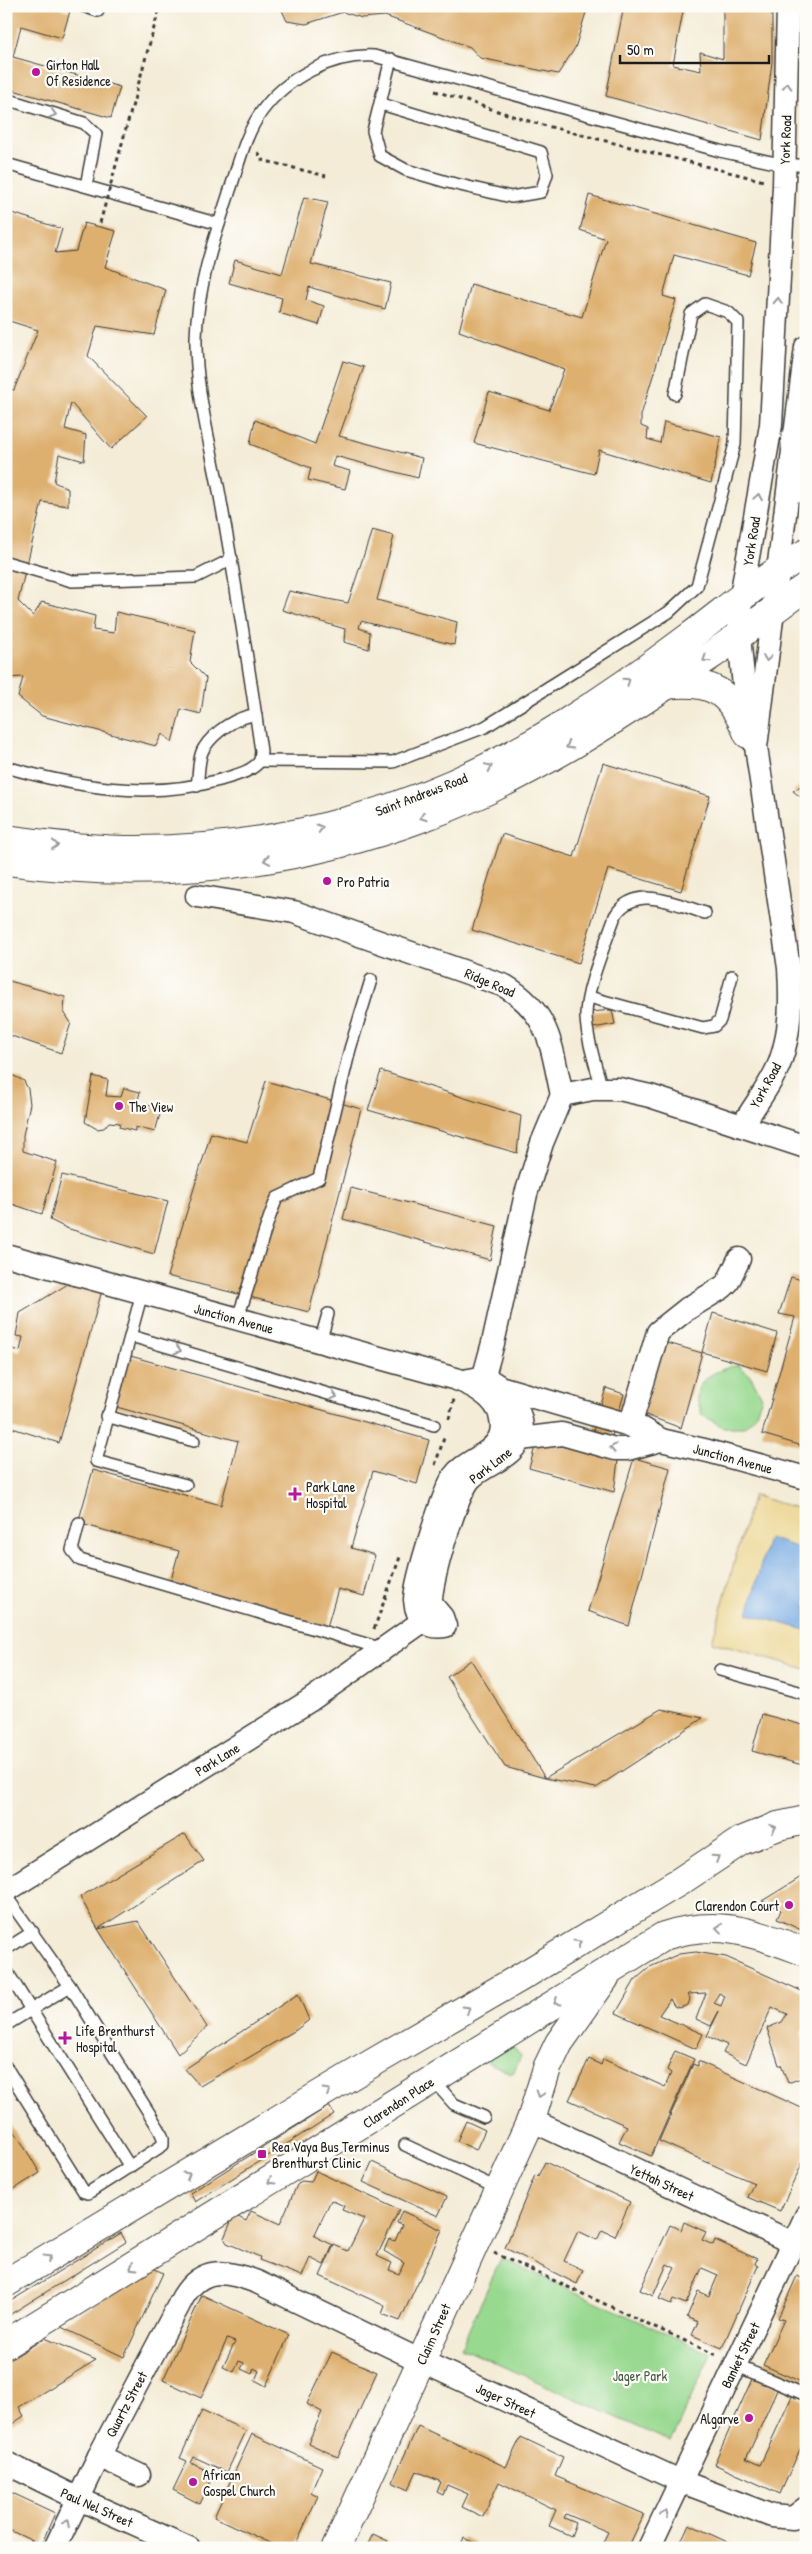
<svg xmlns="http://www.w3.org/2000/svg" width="812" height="2554" font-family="'Patrick Hand',sans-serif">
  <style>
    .green { fill: #98d990; stroke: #5a7a56 }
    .sand { fill: #eeda9e; stroke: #857b5d }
    .water { fill: #77aae3; stroke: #4a6380 }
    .building { fill: #deb06f; fill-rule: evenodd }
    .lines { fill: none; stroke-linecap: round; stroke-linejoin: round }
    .lane-casing { stroke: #3c3b38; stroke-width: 14 }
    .street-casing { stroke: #3c3b38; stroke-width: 25 }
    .secondary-casing { stroke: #3c3b38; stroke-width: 30 }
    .primary-casing { stroke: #3c3b38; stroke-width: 30 }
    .path { stroke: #3c3b38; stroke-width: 3; stroke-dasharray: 4 4; stroke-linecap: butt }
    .lane { stroke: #fff; stroke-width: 11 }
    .street { stroke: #fff; stroke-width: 22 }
    .secondary { stroke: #fff; stroke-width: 28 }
    .primary { stroke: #fff; stroke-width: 28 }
    .path-bridge { stroke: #3c3b38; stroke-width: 3; stroke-dasharray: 4 4; stroke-linecap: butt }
    .oneway { stroke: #999 }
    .poi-dot { fill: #b5179e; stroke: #fdfcf7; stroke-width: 2 }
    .labels { text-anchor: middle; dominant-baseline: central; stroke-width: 4.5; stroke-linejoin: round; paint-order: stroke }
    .poi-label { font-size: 14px; fill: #1c1c1c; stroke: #fdfcf7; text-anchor: start }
    .street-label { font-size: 14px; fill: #1c1c1c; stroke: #fdfcf7 }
    .park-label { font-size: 14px; fill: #475e45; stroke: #fdfcf7 }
  </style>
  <rect width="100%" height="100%" fill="#fdfcf7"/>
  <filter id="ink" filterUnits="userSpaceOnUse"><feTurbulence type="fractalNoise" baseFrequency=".02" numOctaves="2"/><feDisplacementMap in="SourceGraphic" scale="10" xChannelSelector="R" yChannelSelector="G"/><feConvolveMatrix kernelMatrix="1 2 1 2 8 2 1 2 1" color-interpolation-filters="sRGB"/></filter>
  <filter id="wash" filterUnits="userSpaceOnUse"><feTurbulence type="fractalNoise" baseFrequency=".0096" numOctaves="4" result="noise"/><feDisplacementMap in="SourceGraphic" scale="20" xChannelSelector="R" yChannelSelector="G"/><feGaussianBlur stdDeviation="1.12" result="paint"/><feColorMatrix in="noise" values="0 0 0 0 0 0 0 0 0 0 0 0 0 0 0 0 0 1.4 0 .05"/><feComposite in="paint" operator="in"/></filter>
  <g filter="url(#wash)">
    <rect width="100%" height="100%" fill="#f4ecd7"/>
    <g class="green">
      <path d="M738,1365L750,1375L762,1397L755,1416L744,1427H723L702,1415C701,1410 698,1404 697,1399C695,1377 721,1369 738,1365Z"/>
      <path d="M511,2044L521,2056L514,2072L511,2073L487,2062V2058Z"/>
      <path d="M501,2258L711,2354L671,2442L461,2347Z"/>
    </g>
    <path class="sand" d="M753,1495L806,1511V1669L712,1642Z"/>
    <path class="water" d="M768,1538L806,1550V1630L748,1614Z"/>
    <g id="blocks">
      <g class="building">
        <path d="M6,6H53L70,11L62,38L21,26L13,57L120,87L111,118L6,88Z"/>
        <path d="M280,6H588L575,48L558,74L480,58L470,47L385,16L362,18L343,12L306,24L287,21Z"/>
        <path d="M624,6H684L673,65L701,71L700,52L723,59V6H772V62L762,140L606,96Z"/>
        <path d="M589,195L756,243L748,275L674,255L663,296L676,300L641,415V426L648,429L647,439L660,443L664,422L721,437L711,483L599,450L594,474L474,443L489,392L549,410L564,369L459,331L471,284L582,317L606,239L580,230Z"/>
        <path d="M304,197L328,202L311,264L391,283L385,309L309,287L306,300L324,306L319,325L279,313L282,298L229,283L235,260L282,274Z"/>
        <path d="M6,211L62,229L55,253L76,251L84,223L116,231L105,267L166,290L154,335L97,326L88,356L147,416L111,449L71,403L65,429L86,435L84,461L59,454L54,482L68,489V506L42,502L18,601L33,616L42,602L95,616L93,630L114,633L116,612L195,630L190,662L206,678L201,714L181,709L172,742L162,734L156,746L42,716L18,697L23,677L6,678V388L14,390L38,330L6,320Z"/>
        <path d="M343,361L364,367L339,436L422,458L418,478L335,456L332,466L350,471L345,489L308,480L311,468L250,444L255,420L315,444Z"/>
        <path d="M372,530L394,536L377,600L457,622L454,645L361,621L359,628L370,632L369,649L344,642L345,629L282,610L289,591L348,603Z"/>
        <path d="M603,763L710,796L681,891L608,869L579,963L472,930L502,834L574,857Z"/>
        <path d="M806,783V801L793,791Z"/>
        <path d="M6,980L65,997L64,1012L71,1023L61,1053L6,1034Z"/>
        <path d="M612,1010L615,1024L593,1028L591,1012Z"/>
        <path d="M381,1071L521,1116L517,1153L368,1110Z"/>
        <path d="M6,1072L24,1081L28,1089L30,1104L23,1135V1151L57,1162L42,1214L6,1202Z"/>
        <path d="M93,1076L108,1080L106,1096L121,1097L124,1088L140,1092L137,1104L162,1107L155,1132L135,1127V1131L119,1127L120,1123L109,1122L104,1128L97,1129L85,1122Z"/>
        <path d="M266,1081L361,1109L309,1312L167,1276L211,1133L247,1142Z"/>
        <path d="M62,1175L168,1201L154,1254L66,1228L50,1220Z"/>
        <path d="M351,1188L497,1226L490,1260L343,1219Z"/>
        <path d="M791,1277L806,1281V1447L762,1434L795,1317L779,1314Z"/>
        <path d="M78,1278L103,1287L59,1443L6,1426V1347L20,1351L23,1337L16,1336L20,1313Z"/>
        <path d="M713,1313L777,1333L767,1371L702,1352Z"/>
        <path d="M664,1342L702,1353L681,1428L643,1414Z"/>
        <path d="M127,1355L429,1440L417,1484L373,1471L351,1548L375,1555L364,1596L338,1589L327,1627L170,1583L179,1551L78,1523L93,1470L221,1505L238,1441L113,1406Z"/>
        <path d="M606,1388L624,1394L606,1457L618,1460L614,1492L529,1468L537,1440L600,1456L587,1451Z"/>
        <path d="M634,1458L670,1468L629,1626L588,1611Z"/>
        <path d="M471,1660L545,1778L505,1767L447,1677Z"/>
        <path d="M661,1709L703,1718L596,1788L545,1778Z"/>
        <path d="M762,1714L806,1726V1766L752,1751Z"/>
        <path d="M185,1834L204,1861L98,1929L138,1921L207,2027L178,2054L98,1929L80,1897Z"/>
        <path d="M806,1874V1932L777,1919L781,1910L762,1901Z"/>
        <path d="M696,1952L726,1957L806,1993V2023L801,2033L806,2044V2080L801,2078L788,2083L781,2065H779L767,2028L782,2022L787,2014L772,2007L746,2064L723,2053L727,2045L707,2036L719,2011L711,2026L696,2019L706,1993L688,1994L690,1999L688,2005L679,2008L674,2006L670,1999L659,2015L703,2034L696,2049L616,2013L635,1980L650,1967L679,1954ZM719,1993L725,1996L721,2006L714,2003Z"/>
        <path d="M298,1994L309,2020L296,2030L200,2086L185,2069Z"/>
        <path d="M675,2051L694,2059L651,2156L619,2142L627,2126L569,2100L589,2059L601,2065L603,2059L665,2087L671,2073L667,2070Z"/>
        <path d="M698,2061L806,2110V2155L780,2211L747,2197L754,2183L659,2141L693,2064L698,2066Z"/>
        <path d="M329,2106L334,2114L195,2202L190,2193Z"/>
        <path d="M6,2117L40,2173L6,2194Z"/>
        <path d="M466,2121L485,2130L476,2150L457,2141Z"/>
        <path d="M372,2162L447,2197L438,2216L363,2182Z"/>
        <path d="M545,2162L630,2202L615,2236L602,2230L597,2240L578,2231L564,2261L583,2270L577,2284L505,2248L535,2175L538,2176Z"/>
        <path d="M316,2171L399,2210L377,2256L392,2263L389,2270L399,2274L404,2263L384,2251L389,2239L395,2241L402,2225L397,2223L402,2211L442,2230L400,2321L382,2314L385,2306L320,2276L334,2245L348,2251L364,2219L342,2210L344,2206L331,2200L314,2236L333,2245L324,2265L310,2258L302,2276L259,2260L260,2257L227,2243L224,2238L234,2215L246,2221L251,2211L280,2224L297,2185L301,2181L311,2182Z"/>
        <path d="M684,2222L706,2232L702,2240L713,2245L715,2240L757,2259L755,2264L758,2266L722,2348L692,2335L698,2322L687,2317L698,2291L709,2296L718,2275L702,2268L686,2304L673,2299L671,2304L659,2299L675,2268L667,2264L653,2296L640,2290L670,2225L681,2230Z"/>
        <path d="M121,2233L126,2242L6,2317V2304Z"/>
        <path d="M153,2268L163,2273L124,2357L59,2326Z"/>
        <path d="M797,2276L806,2280V2384L763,2365L784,2320L778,2318Z"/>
        <path d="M202,2295L289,2335L266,2386L255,2380L259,2371L254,2368L252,2374L241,2369L244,2363L239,2361L234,2372L223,2367L235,2342L227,2339L201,2398L163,2380Z"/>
        <path d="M45,2338L96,2360L19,2407L24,2416L12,2424L11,2429L6,2427V2362Z"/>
        <path d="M332,2352L377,2372L338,2457L308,2443L322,2412L307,2404Z"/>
        <path d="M753,2377L778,2388L746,2459L760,2465L793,2394L806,2400V2436L780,2494L714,2464Z"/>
        <path d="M202,2410L246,2431L227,2472L194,2457L191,2463L214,2474L200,2504L173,2490L187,2461L180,2458Z"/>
        <path d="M418,2426L506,2467L521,2437L563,2457L555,2476L644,2514L628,2548H600L608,2532L566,2514L564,2518L576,2523L571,2536L549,2526L556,2510L499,2482L483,2517L462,2507L468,2494L447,2485L443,2495L437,2492L441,2482L417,2471L408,2490L392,2482Z"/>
        <path d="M252,2434L322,2467L311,2492L318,2496L294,2548H280L214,2517Z"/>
        <path d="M6,2490L55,2513L41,2545L9,2530L6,2537Z"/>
        <path d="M689,2524L740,2548H678Z"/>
        <path d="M373,2534L388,2541L385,2548H366Z"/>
        <path d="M464,2538L484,2548H459Z"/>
      </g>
    </g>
  </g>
  <g filter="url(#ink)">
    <use href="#blocks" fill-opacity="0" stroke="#3c3b38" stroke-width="1"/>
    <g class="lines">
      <g class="lane-casing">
        <g id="lane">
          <path d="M83,6L98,11"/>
          <path d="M6,99L84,123L96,134L86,186"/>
          <path d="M381,104L541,152L547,174L541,192L511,197L447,182L406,170L380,156L373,131L391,59"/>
          <path d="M6,164L219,224"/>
          <path d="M6,562L72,581L196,577L232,559"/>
          <path d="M260,761L393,762L485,727L669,612L697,586L735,444L738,322L728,312L705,304L691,314L675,394"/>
          <path d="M6,767C76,787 148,800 220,780C235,775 250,773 260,761L261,751C249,668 236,585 221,502C212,449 195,391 196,338C197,286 216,233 232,184C240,159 246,133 262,111C287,77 332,54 374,56L720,151L785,165H806"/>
          <path d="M197,786C199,775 198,757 204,748C214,732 237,716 256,715"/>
          <path d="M589,997L703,1028L714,1026L720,1020L732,976"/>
          <path d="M602,1089C596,1066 587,1041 586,1017C585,991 606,942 615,916C635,883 676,904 705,913"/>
          <path d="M142,1293L96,1461L186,1485"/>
          <path d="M237,1319C253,1279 260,1237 277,1198L319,1178L350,1049L371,980"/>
          <path d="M131,1336L434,1425"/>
          <path d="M320,1342L328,1314"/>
          <path d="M106,1416L194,1441"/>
          <path d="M79,1523L72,1550L80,1560L383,1649"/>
          <path d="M720,1670L806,1694"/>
          <path d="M6,1896L70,1986L159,2129L163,2138V2145L88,2193L84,2192L6,2067"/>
          <path d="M6,1949L33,1932"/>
          <path d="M6,1970L130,2167"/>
          <path d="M6,2025L70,1986"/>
          <path d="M432,2079L454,2104L484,2117"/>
          <path d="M405,2145L499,2189"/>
          <path d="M735,2365L806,2395"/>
        </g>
      </g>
      <g class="street-casing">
        <g id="street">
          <path d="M748,727L739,636L741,597L771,425L784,186L788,6"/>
          <path d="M197,896L294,912L505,986C551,1014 551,1047 562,1095"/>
          <path d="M562,1095L593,1089H619L650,1096L806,1147"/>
          <path d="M743,1125C754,1105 772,1084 780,1062C791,1032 791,1000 789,968L756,747L806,347"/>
          <path d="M6,1255L456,1379C479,1387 507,1404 501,1433C496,1454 465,1460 454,1476C443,1492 415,1581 415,1600C416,1618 428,1629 445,1626L442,1617L431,1604C429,1584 457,1491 471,1478C486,1464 510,1459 519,1440C530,1418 506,1385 485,1379C479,1377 470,1380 463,1381"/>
          <path d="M503,1388L643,1429L661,1440L708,1451L806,1478"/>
          <path d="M480,1390L493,1343L526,1194L542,1143L562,1095"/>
          <path d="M630,1426L658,1332L687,1309L723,1287L728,1282L739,1259"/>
          <path d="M506,1435L520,1439L562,1434L615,1449H628L661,1440"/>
          <path d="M6,1891L309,1701L423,1621"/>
          <path d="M531,2120L793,2243"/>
          <path d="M99,2456L139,2475"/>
          <path d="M6,2463L79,2499L189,2548"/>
          <path d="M55,2548L99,2456L183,2297C202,2266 226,2270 257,2282L421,2361L680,2481L772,2516L793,2518L806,2508"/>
          <path d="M649,2548L806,2216"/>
        </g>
      </g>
      <g class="secondary-casing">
        <g id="secondary">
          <path d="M795,439C797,456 796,475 806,490"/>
          <path d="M665,685C712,679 730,691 748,734"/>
          <path d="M6,839C50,845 94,850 138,850C288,850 434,806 561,726C604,699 647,669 688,638C727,609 764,577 806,553"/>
          <path d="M6,861C150,881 288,868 424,817C526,780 620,717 710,656C743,634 773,609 806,587"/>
          <path d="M336,2548L531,2120"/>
        </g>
      </g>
      <g class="primary-casing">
        <g id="primary">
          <path d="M531,2120L547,2068L559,2043L605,1978"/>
          <path d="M6,2283L369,2065L521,1977L682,1880L741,1841L778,1826L806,1820"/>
          <path d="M6,2344L664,1936C719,1918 754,1933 806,1952"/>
        </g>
      </g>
      <g class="path">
        <path d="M435,91L535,123L764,181"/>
        <path d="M258,152L262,160L326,176"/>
        <path d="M449,1419L454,1399"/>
        <path d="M435,1465L445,1435"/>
        <path d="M374,1629L400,1557"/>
        <path d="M494,2253L718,2356"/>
      </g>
      <use href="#lane" class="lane"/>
      <use href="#street" class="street"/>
      <use href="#secondary" class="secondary"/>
      <use href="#primary" class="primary"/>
      <path class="path-bridge" d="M100,223L160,6"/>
    </g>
    <defs><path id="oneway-chevron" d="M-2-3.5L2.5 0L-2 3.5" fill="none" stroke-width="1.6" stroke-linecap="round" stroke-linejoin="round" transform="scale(1.25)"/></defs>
    <g class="oneway">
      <use href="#oneway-chevron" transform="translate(787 86) rotate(-88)"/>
      <use href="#oneway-chevron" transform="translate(53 114) rotate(17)"/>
      <use href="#oneway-chevron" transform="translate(778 301) rotate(-87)"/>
      <use href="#oneway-chevron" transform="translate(758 497) rotate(-80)"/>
      <use href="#oneway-chevron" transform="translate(767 658) rotate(97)"/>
      <use href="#oneway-chevron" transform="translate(706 659) rotate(147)"/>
      <use href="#oneway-chevron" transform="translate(627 681) rotate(-35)"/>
      <use href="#oneway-chevron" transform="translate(569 746) rotate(150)"/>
      <use href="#oneway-chevron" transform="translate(489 767) rotate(-26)"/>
      <use href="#oneway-chevron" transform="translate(423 817) rotate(160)"/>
      <use href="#oneway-chevron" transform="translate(320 828) rotate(-15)"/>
      <use href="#oneway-chevron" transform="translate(55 845) rotate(5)"/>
      <use href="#oneway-chevron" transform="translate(267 860) rotate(170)"/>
      <use href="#oneway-chevron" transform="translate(178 1350) rotate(16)"/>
      <use href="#oneway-chevron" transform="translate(334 1396) rotate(16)"/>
      <use href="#oneway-chevron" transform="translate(613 1448) rotate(-169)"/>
      <use href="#oneway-chevron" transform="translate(773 1828) rotate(-19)"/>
      <use href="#oneway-chevron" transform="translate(716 1858) rotate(-33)"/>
      <use href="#oneway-chevron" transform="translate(719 1928) rotate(-173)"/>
      <use href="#oneway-chevron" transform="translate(578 1943) rotate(-31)"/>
      <use href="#oneway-chevron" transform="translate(557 2002) rotate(149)"/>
      <use href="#oneway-chevron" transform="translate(467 2009) rotate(-31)"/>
      <use href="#oneway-chevron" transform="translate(327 2091) rotate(-31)"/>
      <use href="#oneway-chevron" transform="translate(540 2094) rotate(108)"/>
      <use href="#oneway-chevron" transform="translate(187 2175) rotate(-31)"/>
      <use href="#oneway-chevron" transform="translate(271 2181) rotate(148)"/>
      <use href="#oneway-chevron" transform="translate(48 2258) rotate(-31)"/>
      <use href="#oneway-chevron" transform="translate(133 2267) rotate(148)"/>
      <use href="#oneway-chevron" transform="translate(665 2514) rotate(-66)"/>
      <use href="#oneway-chevron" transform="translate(67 2523) rotate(-64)"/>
    </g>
  </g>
  <g class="poi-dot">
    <circle cx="36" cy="72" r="5"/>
    <circle cx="327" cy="881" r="5"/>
    <circle cx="119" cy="1106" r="5"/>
    <path d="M292.5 1486.5h5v5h5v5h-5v5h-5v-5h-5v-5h5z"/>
    <circle cx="789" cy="1905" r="5"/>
    <path d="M62.5 2030.5h5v5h5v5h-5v5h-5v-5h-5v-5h5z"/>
    <rect x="257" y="2149" width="10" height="10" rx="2.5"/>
    <circle cx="749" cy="2418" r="5"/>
    <circle cx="193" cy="2482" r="5"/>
  </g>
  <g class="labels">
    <g class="poi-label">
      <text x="46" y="64">Girton Hall<tspan x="46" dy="16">Of Residence</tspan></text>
      <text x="337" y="881">Pro Patria</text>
      <text x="129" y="1106">The View</text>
      <text x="306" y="1486">Park Lane<tspan x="306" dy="16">Hospital</tspan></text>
      <text x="779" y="1905" text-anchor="end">Clarendon Court</text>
      <text x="76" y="2030">Life Brenthurst<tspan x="76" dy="16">Hospital</tspan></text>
      <text x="272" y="2146">Rea Vaya Bus Terminus<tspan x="272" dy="16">Brenthurst Clinic</tspan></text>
      <text x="739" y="2418" text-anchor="end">Algarve</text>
      <text x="203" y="2474">African<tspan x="203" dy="16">Gospel Church</tspan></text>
    </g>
    <g class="street-label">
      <text transform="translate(785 140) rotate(-88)">York Road</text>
      <text transform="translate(751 541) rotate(-81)">York Road</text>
      <text transform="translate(421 794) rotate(-21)">Saint Andrews Road</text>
      <text transform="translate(490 982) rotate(23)">Ridge Road</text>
      <text transform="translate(765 1085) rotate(-61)">York Road</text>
      <text transform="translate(234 1318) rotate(15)">Junction Avenue</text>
      <text transform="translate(733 1458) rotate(15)">Junction Avenue</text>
      <text transform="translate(490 1465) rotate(-38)">Park Lane</text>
      <text transform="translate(217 1759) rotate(-32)">Park Lane</text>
      <text transform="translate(398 2102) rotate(-33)">Clarendon Place</text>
      <text transform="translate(662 2182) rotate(25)">Yettah Street</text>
      <text transform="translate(433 2334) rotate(-66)">Claim Street</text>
      <text transform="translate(740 2355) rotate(-64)">Banket Street</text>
      <text transform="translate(506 2400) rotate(25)">Jager Street</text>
      <text transform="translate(126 2404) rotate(-62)">Quartz Street</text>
      <text transform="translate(97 2507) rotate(24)">Paul Nel Street</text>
    </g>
    <g class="park-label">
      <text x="640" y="2375">Jager Park</text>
    </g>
  </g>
  <rect width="812" height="2554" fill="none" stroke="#fdfcf7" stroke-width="25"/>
  <path d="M620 55v8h149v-8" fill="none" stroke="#1c1c1c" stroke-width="2.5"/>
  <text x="627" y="55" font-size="15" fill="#1c1c1c" stroke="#fdfcf7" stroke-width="4" paint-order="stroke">50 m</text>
</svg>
